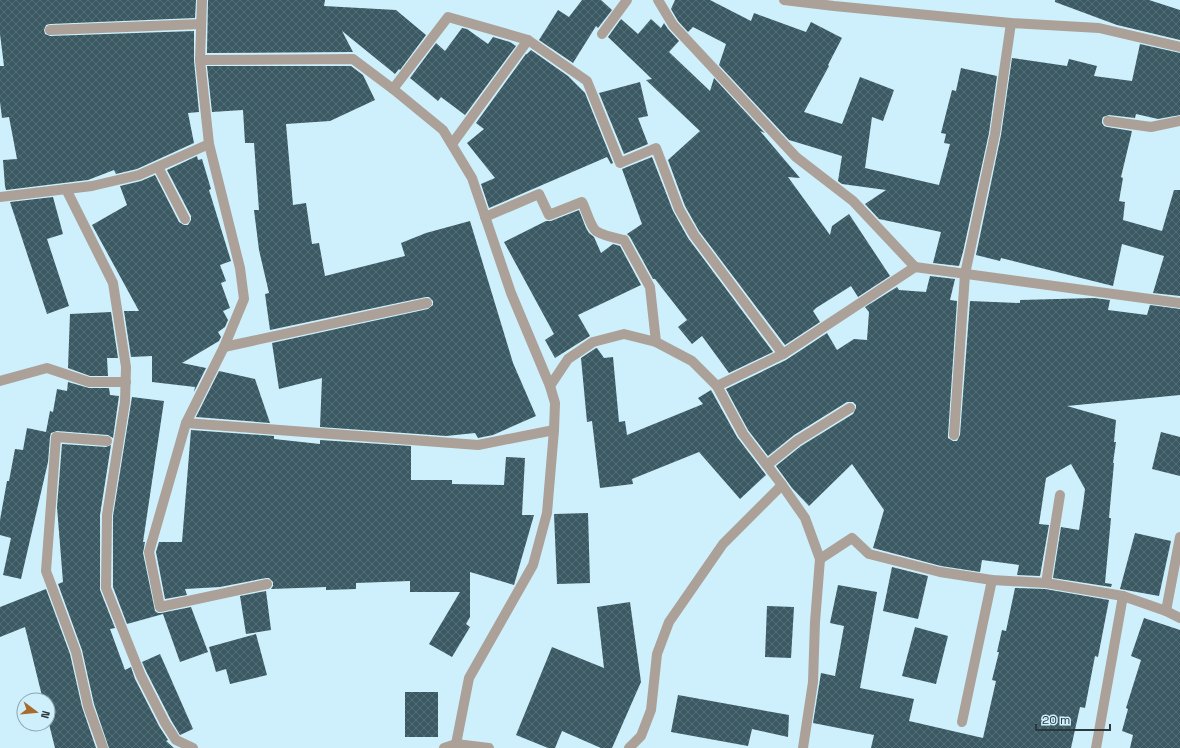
<svg xmlns="http://www.w3.org/2000/svg" width="1180" height="748" font-family="'Space Grotesk',sans-serif">
  <style>
    .building { fill: url(#building-cross-hatch) }
    .lines { fill: none; stroke-linecap: round; stroke-linejoin: round }
    .minor { stroke: #aba198; stroke-width: 10 }
  </style>
  <defs>
    <pattern id="building-cross-hatch" width="8" height="8" patternUnits="userSpaceOnUse"><rect width="8" height="8" fill="#3b5963"/><path d="M0 0l8 8M0 8l8-8" fill="none" stroke="#556e77"/></pattern>
  </defs>
  <rect width="100%" height="100%" fill="#cef0fc"/>
  <g class="building">
    <path d="M0,0H196L195,18L50,24L46,25L44,30L45,34L50,36L194,31V61L199,112L188,113L194,143L137,169L116,174L114,170L88,180L6,190L5,186L3,160L17,159L9,117L2,118L0,102V66H4L0,34Z"/>
    <path d="M208,0H325L324,6L396,10L426,35L400,70L399,69L395,74L342,31L353,52L207,53Z"/>
    <path d="M582,0H601L612,10L598,28L596,26L573,63L539,40L558,10L569,17Z"/>
    <path d="M675,0H710L751,21L754,13L806,32L811,22L842,38L828,65L829,66L804,112L842,124L860,77L894,90L883,121L872,117L865,168L939,185L950,144L944,143L946,134L941,133L952,90L956,91L961,68L997,76L989,133L963,252L959,266L933,263L941,232L879,219L865,204L886,190L842,184L838,181L842,156L789,140L719,65L726,44L693,27L688,32L678,21L671,9Z"/>
    <path d="M1055,0H1149L1180,10V40L1117,25L1055,2Z"/>
    <path d="M621,19L638,34L651,19L661,28L664,23L668,29L679,41L669,52L710,91L714,78L765,133L760,131L800,178L788,177L830,235L832,226L849,214L890,276L858,297L851,286L816,308L813,311L820,322L785,345L699,231L685,206L668,160L700,131L646,80L652,79L608,37Z"/>
    <path d="M462,28L467,29L488,44L493,37L510,42L516,46L465,115L441,97L438,101L410,78L436,43L445,51Z"/>
    <path d="M1140,44L1180,53V115L1158,119L1136,114L1135,118L1109,115L1103,117L1102,120V123L1104,126L1107,127L1132,131L1121,177L1123,178L1119,201L1125,202L1123,220L1162,231L1174,190H1180V296L1153,293L1164,256L1122,244L1113,286L1001,258L1000,261L976,255L1001,135L1012,58L1067,66L1069,59L1097,66L1094,76L1132,81Z"/>
    <path d="M531,50L568,76L585,93L613,163L611,164L607,157L489,208L481,184L495,178L467,143L484,129L476,123L526,54H527Z"/>
    <path d="M207,66H351L363,75L375,100L330,121L286,124L293,205L306,203L312,244L319,243L325,276L405,256L401,243L426,233L470,221L513,363L536,416L493,435L478,438L475,433L446,436L320,427L322,378L279,389L272,343L428,309L433,305V301L429,297H426L270,330L265,294L269,293L259,250L254,210H259L254,143H245L243,110L212,112Z"/>
    <path d="M640,82L648,116L638,118L648,144L624,154L599,93Z"/>
    <path d="M197,156L198,160L202,159L211,189L209,190L231,261L220,265L226,281L221,283L230,308L223,311L228,320L225,327L218,332L221,337L219,341L182,363L206,368L194,392L195,387L152,382V356L131,357L124,311H139L92,225L127,205L120,186L141,181L155,175L179,222L184,225H188L191,220V216L167,170Z"/>
    <path d="M652,157L673,211L688,238L773,352L729,373L702,336L692,344L678,327L687,320L655,279H653L630,237L627,234L642,224L622,169Z"/>
    <path d="M53,197L63,234L47,239L69,306L47,314L10,202Z"/>
    <path d="M579,210L586,228L589,233L594,237L601,253L613,244L620,246L641,285L578,315L590,336L555,358L545,340L554,334L504,242L546,221H551Z"/>
    <path d="M930,276L955,279L950,300L957,301L948,435V438L953,441H957L960,435L970,301L1020,303V300L1094,298L1110,300L1108,310L1147,315L1150,305L1180,309V395L1067,406L1116,420L1114,442H1116L1113,463H1114L1109,518H1111L1105,583L1112,584L1111,587L1053,578L1061,527L1079,530L1083,505L1085,489L1071,464L1046,478L1039,524L1049,525L1040,576L1017,575L1019,565L982,560L980,572L941,566L873,548L884,510L852,464L809,506L792,488L776,466L801,446L853,414L856,408V405L853,402H847L794,435L768,456L748,430L726,389L786,360L827,333L837,350L854,339L867,340L869,312L865,307L897,287L899,290L926,292Z"/>
    <path d="M111,312L118,358H107L108,376H90L68,368L70,314Z"/>
    <path d="M596,348H597L604,358L613,357L619,422L625,421L627,435L703,404L698,398L711,390L737,437L766,475L740,499L699,452L632,479L633,484L600,488L592,421L587,422L581,358Z"/>
    <path d="M219,371L255,379L270,423L196,417Z"/>
    <path d="M68,382L89,388H109L110,395L119,396L113,438L108,435L57,431L51,433L50,437L48,462L21,579L3,575L11,538L0,535V520L7,481H9L15,449L23,450L27,428L46,432L50,411L53,412L57,389L67,391Z"/>
    <path d="M132,397L164,401L143,542H145L143,553L155,611L158,613H161L191,607L208,652L180,662L163,614L127,624L113,587V516Z"/>
    <path d="M191,430L274,436V439L320,444V440L411,446V480H452V484L504,485L506,457L525,458L522,515H534L514,585L470,572V617L466,624L470,627L452,657L429,644L460,592H410V581L356,583V589L326,590V587L271,589L273,586V582L269,578H266L220,587L185,589L187,595L165,599L156,552L159,542H182Z"/>
    <path d="M1161,432L1180,437V476L1152,469Z"/>
    <path d="M62,444L106,447L111,445L100,515V590L115,628L110,629L125,670L131,667L135,679L159,726L168,740L166,741L174,748H109L94,704L82,650L58,584L63,582L57,507Z"/>
    <path d="M588,513L590,583L557,584L554,514Z"/>
    <path d="M1135,533L1171,541L1159,596L1120,589Z"/>
    <path d="M892,567L928,576L918,619L883,611Z"/>
    <path d="M838,585L877,592L860,688L914,699L909,721L983,738L996,681L992,680L999,652H997L1002,630L1006,631L1015,588L1045,589L1109,600L1098,657L1095,656L1085,708L1080,707L1071,748H871L874,735L813,723L821,673L835,676L844,626L830,623Z"/>
    <path d="M46,589L70,654L82,707L96,748H55L48,720V700H43L25,627L0,637V607Z"/>
    <path d="M266,591L271,630L246,634L240,596Z"/>
    <path d="M630,602L641,682L612,748H601L562,731L555,748H548L516,735L552,647L604,668L597,607Z"/>
    <path d="M767,606L794,607L791,658L765,657Z"/>
    <path d="M1144,618L1180,630V748H1130L1133,735L1122,731L1128,709L1126,708L1141,660L1131,656Z"/>
    <path d="M915,627L948,636L936,684L902,676Z"/>
    <path d="M256,634L267,675L230,684L226,669L216,672L209,647Z"/>
    <path d="M160,654L193,729L180,735L171,720L147,673L142,662Z"/>
    <rect x="405" y="692" width="33" height="45"/>
    <path d="M678,695L789,715L788,737L752,729L748,746L671,732Z"/>
  </g>
  <g class="lines">
    <g class="minor">
      <path d="M202,0L200,60L209,144L240,268L244,299L224,347L186,423L149,552L160,607L267,584"/>
      <path d="M658,0L673,25L796,157L853,201L915,267"/>
      <path d="M784,0L834,6L1011,23L1099,28L1180,47"/>
      <path d="M50,30L201,24"/>
      <path d="M602,34L627,0"/>
      <path d="M200,60L353,59L393,89L443,130L472,178L511,293L550,386L555,403L554,430L547,513L533,565L469,678L456,744"/>
      <path d="M393,89L448,17L528,40L587,81L620,163L656,148L679,209L694,235L783,354"/>
      <path d="M1108,121L1151,127L1180,121"/>
      <path d="M452,144L528,40"/>
      <path d="M158,167L185,219"/>
      <path d="M66,189L113,283L126,367L125,402L107,515L106,588L141,676L165,723L176,740L193,748"/>
      <path d="M0,197L92,186L139,175L209,144"/>
      <path d="M485,217L539,194L549,215L582,202C586,209 590,226 596,231C604,236 615,238 624,240L650,287L656,342"/>
      <path d="M224,347L427,303"/>
      <path d="M0,381L47,368L89,382H126"/>
      <path d="M550,386L568,359L593,342L624,334L656,342L692,361L717,386L783,354L915,267L1180,303"/>
      <path d="M717,386L743,434L782,485L805,518L820,559L815,622L813,682L803,748"/>
      <path d="M186,423L478,445L554,430"/>
      <path d="M954,435L965,274L995,134L1011,23"/>
      <path d="M767,465L797,441L850,408"/>
      <path d="M820,559L852,538L869,554L940,572L992,580L1046,583L1123,596L1166,611L1180,618"/>
      <path d="M1046,583L1060,495"/>
      <path d="M1166,611L1180,537"/>
      <path d="M962,722L992,580"/>
      <path d="M103,748L88,706L76,652L46,571L56,437L107,441"/>
      <path d="M444,748L456,744L489,748"/>
      <path d="M629,748L641,736L651,710L657,654L669,622L723,544L782,485"/>
      <path d="M1096,748L1123,596"/>
    </g>
  </g>
  <g transform="translate(36 712) rotate(106)"><circle r="19" fill="#cef0fc" stroke="#8da6b0"/>
  <path d="M0-3L7 15L0 10L-7 15Z" fill="#a76b2d"/>
  <text y="-6" font-size="11" font-weight="bold" text-anchor="middle" fill="#2b383d">N</text>
  </g>
  <path d="M1036 724v6h74v-6" fill="none" stroke="#2b383d" stroke-width="2"/>
  <text x="1042" y="724" font-size="12" fill="#2b383d" stroke="#cef0fc" stroke-width="3" paint-order="stroke">20 m</text>
</svg>
